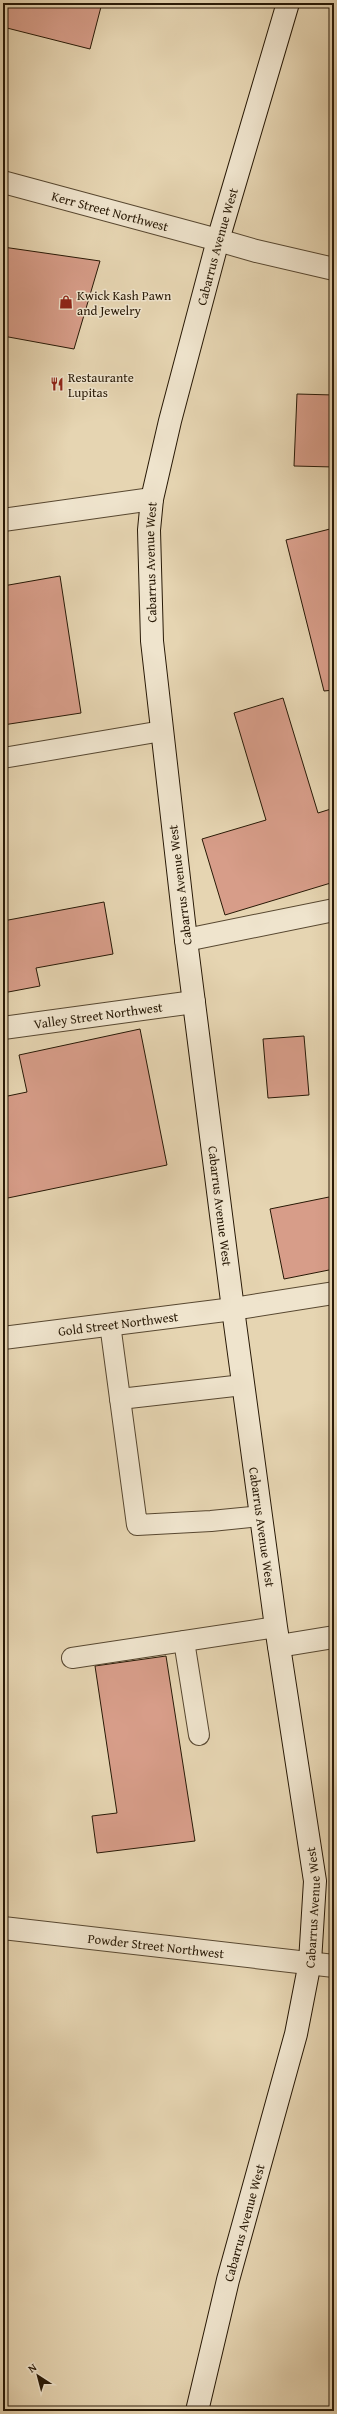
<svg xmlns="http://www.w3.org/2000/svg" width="337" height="2414" font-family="'Gentium Book Plus',serif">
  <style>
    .building { fill: #d79d89; stroke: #281906 }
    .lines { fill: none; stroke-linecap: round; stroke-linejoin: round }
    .service-casing { stroke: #584831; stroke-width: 22 }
    .minor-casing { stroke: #584831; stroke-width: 24 }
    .tertiary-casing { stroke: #584831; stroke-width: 24 }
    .secondary-casing { stroke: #281906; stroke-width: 24 }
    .service { stroke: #efe4cd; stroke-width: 20 }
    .minor { stroke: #efe4cd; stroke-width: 22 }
    .tertiary { stroke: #efe4cd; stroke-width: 22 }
    .secondary { stroke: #efe4cd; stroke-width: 22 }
    .labels { text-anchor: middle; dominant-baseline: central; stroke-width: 3; stroke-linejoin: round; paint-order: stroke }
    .street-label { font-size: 13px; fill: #281906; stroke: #efe4cd }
    .poi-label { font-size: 13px; fill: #281906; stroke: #efe4cd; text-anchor: start }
  </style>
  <rect width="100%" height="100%" fill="#e6d5b2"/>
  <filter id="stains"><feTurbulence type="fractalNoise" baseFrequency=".005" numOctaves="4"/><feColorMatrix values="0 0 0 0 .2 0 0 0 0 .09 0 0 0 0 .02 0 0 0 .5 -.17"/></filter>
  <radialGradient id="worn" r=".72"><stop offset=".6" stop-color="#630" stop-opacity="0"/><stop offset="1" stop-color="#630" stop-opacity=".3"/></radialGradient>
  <g class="building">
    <path d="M3,3H102L90,49L3,27Z"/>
    <path d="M3,247L100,261L74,349L3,336Z"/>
    <path d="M297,394L334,395V467L294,466Z"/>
    <path d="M334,528V690L324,691L286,540Z"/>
    <path d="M60,576L81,713L3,725V586Z"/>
    <path d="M283,698L318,813L334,808V882L225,915L202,839L266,820L234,713Z"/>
    <path d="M104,902L113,954L36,968L40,986L3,993V921Z"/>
    <path d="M140,1029L167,1165L3,1199V1097L27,1092L19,1055Z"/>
    <path d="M304,1036L309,1095L268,1098L263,1039Z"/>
    <path d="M334,1196V1269L284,1279L270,1209Z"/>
    <path d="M166,1656L195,1841L97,1853L92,1816L117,1813L95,1666Z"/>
  </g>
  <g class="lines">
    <g class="service-casing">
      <g id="service">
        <path d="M3,758L162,731"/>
        <path d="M110,1324L137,1525L211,1521L261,1516"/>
        <path d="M120,1399L243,1385"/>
        <path d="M184,1641L199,1735"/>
        <path d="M72,1658L276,1627"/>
      </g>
    </g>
    <g class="minor-casing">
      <g id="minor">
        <path d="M218,240L256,251L334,269"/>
        <path d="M3,520L152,499"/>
        <path d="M186,940L334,910"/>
        <path id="s1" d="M3,1028L194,1002"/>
        <path id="s2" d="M3,1338L233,1309L334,1293"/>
        <path d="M279,1646L334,1637"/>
        <path id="s3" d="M3,1928L334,1966"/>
      </g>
    </g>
    <g class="tertiary-casing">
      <g id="tertiary">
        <path id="s4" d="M3,182L218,240"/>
      </g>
    </g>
    <g class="secondary-casing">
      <g id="secondary">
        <path id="s5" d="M197,2411L228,2280L296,2034L310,1962L315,1881L276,1627L233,1309L186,940L152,641L149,530L152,499L170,421L218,240L288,3"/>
      </g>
    </g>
    <use href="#service" class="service"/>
    <use href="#minor" class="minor"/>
    <use href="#tertiary" class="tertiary"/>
    <use href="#secondary" class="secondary"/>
  </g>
  <defs>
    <g id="shop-bare" transform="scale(1.08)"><path d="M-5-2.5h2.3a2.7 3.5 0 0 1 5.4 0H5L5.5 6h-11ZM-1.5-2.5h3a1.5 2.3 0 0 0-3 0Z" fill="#8f2418" stroke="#efe4cd" stroke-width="2.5" paint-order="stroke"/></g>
    <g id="restaurant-bare" transform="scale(1.08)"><path d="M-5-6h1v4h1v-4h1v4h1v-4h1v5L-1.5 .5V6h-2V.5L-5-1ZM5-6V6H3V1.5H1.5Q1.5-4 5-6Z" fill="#8f2418" stroke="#efe4cd" stroke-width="2.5" paint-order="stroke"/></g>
  </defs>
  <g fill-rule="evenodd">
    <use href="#shop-bare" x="66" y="302"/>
    <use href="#restaurant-bare" x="57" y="384"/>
  </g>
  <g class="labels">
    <g class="street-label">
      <text stroke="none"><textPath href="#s4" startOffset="111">Kerr Street Northwest</textPath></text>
      <text stroke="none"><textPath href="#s5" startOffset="2198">Cabarrus Avenue West</textPath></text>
      <text stroke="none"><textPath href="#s5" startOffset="1874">Cabarrus Avenue West</textPath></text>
      <text transform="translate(180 885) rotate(-97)">Cabarrus Avenue West</text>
      <text stroke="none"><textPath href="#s1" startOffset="96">Valley Street Northwest</textPath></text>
      <text transform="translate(220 1206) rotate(83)">Cabarrus Avenue West</text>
      <text stroke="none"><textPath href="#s2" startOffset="116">Gold Street Northwest</textPath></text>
      <text transform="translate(262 1527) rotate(82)">Cabarrus Avenue West</text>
      <text stroke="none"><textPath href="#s5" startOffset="518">Cabarrus Avenue West</textPath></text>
      <text stroke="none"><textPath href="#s3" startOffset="154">Powder Street Northwest</textPath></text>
      <text stroke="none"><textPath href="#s5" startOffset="194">Cabarrus Avenue West</textPath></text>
    </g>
    <g class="poi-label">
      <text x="77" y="295">Kwick Kash Pawn<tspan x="77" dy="15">and Jewelry</tspan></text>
      <text x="68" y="377">Restaurante<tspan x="68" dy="15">Lupitas</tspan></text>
    </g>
  </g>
  <rect width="337" height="2414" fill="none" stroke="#e6d5b2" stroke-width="16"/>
  <rect x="4" y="4" width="329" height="2406" fill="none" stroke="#281906" stroke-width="2"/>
  <rect x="8" y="8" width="321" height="2398" fill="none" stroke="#281906"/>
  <g transform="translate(38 2376) rotate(324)" stroke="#efe4cd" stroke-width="3" paint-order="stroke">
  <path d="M0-3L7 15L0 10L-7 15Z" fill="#281906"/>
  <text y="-6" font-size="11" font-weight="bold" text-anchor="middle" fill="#281906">N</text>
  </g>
  <rect width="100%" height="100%" filter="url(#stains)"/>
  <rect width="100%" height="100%" fill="url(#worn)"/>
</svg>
